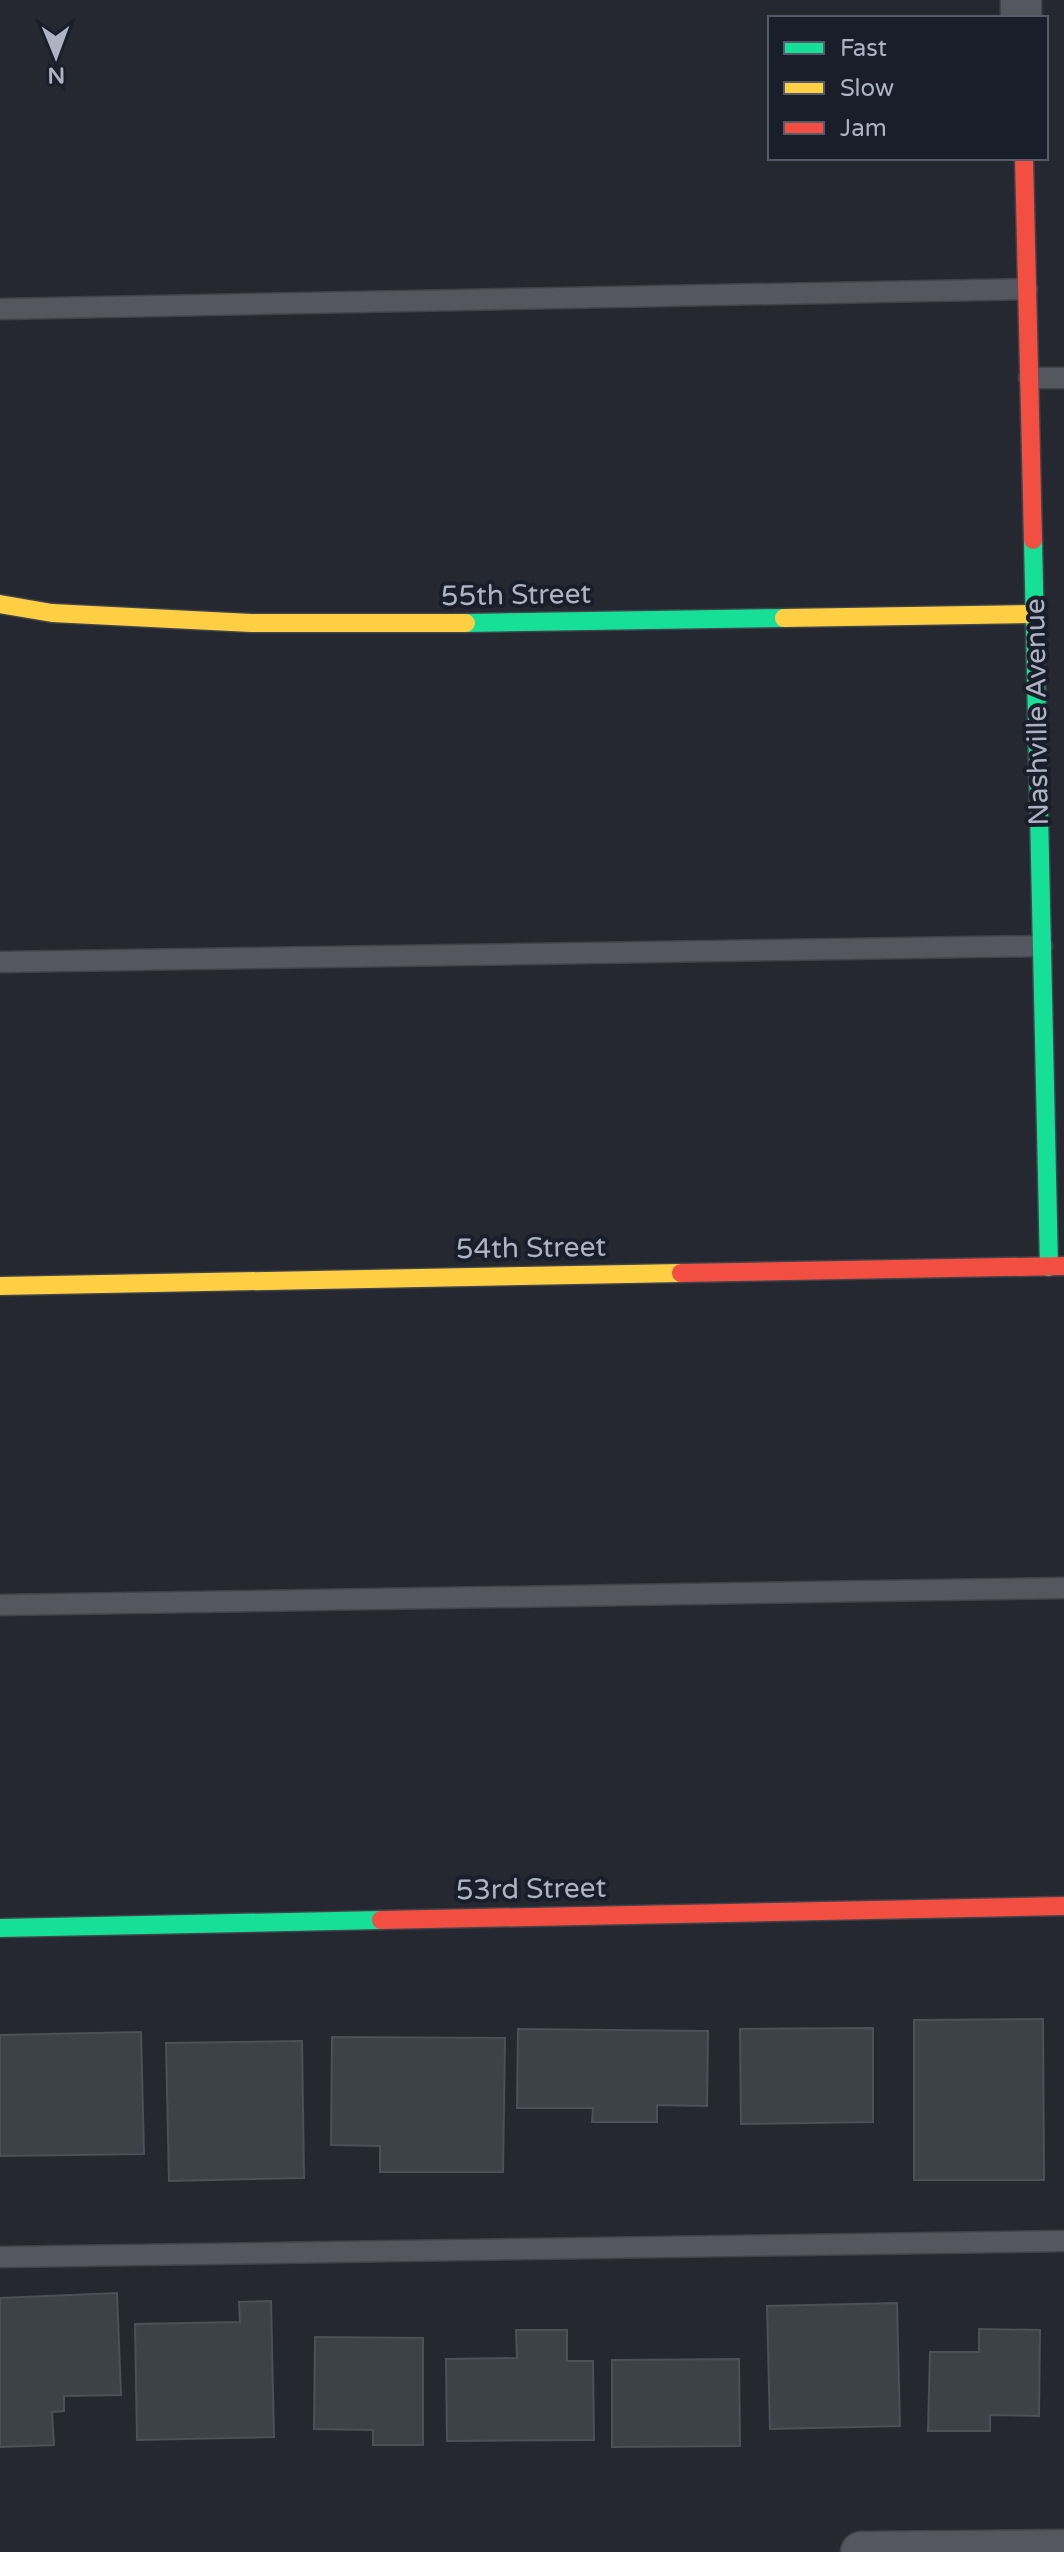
<svg xmlns="http://www.w3.org/2000/svg" width="1064" height="2552" font-family="'Varela Round',sans-serif">
  <style>
    .building { fill: #3d4148; stroke: #4c5058; stroke-width: 2 }
    .lines { fill: none; stroke-linecap: round; stroke-linejoin: round }
    .lane-casing { stroke: #404349; stroke-width: 23 }
    .street-casing { stroke: #404349; stroke-width: 43 }
    .fast-casing { stroke: #404349; stroke-width: 21 }
    .slow-casing { stroke: #404349; stroke-width: 21 }
    .jam-casing { stroke: #404349; stroke-width: 21 }
    .lane { stroke: #54575f; stroke-width: 20 }
    .street { stroke: #54575f; stroke-width: 40 }
    .fast { stroke: #16e098; stroke-width: 18 }
    .slow { stroke: #ffcf43; stroke-width: 18 }
    .jam { stroke: #f24e42; stroke-width: 18 }
    .labels { text-anchor: middle; dominant-baseline: central; stroke-width: 8; stroke-linejoin: round; paint-order: stroke }
    .street-label { font-size: 28px; fill: #adb3c3; stroke: #191e2a }
  </style>
  <rect width="100%" height="100%" fill="#252830"/>
  <g class="building">
    <path d="M1043,2019L1044,2180H914V2020Z"/>
    <path d="M873,2028V2122L741,2124L740,2029Z"/>
    <path d="M518,2029L708,2031L707,2106L657,2105V2122H592L593,2108H517Z"/>
    <path d="M141,2032L144,2154L0,2156V2035Z"/>
    <path d="M332,2037L505,2038L503,2172H380V2146L331,2145Z"/>
    <path d="M302,2041L304,2178L169,2181L166,2043Z"/>
    <path d="M117,2293L121,2395L64,2396V2411L52,2412L54,2445L0,2447V2298Z"/>
    <path d="M271,2301L274,2437L137,2440L135,2324L240,2322L239,2302Z"/>
    <path d="M897,2303L900,2426L770,2429L767,2306Z"/>
    <path d="M979,2329L1040,2330L1039,2416L990,2415V2431H928L930,2352H979Z"/>
    <path d="M516,2330H567V2361H593L594,2440L447,2441L446,2359L517,2358Z"/>
    <path d="M315,2337L423,2338V2445H373V2430L314,2429Z"/>
    <path d="M739,2359L740,2446L612,2447V2360Z"/>
  </g>
  <g class="lines">
    <g class="lane-casing">
      <g id="lane">
        <path d="M0,309L1027,289"/>
        <path d="M1029,378H1064"/>
        <path d="M0,962L1042,946"/>
        <path d="M0,1605L1064,1588"/>
        <path d="M0,2257L1064,2241"/>
      </g>
    </g>
    <g class="street-casing">
      <g id="street">
        <path d="M1021,0V18"/>
        <path d="M861,2552L1064,2550"/>
      </g>
    </g>
    <g class="fast-casing">
      <g id="fast">
        <path d="M1033,540L1049,1267"/>
        <path d="M466,623L784,618"/>
        <path d="M0,1928L381,1920"/>
      </g>
    </g>
    <g class="slow-casing">
      <g id="slow">
        <path d="M0,604L52,613L251,623H466"/>
        <path d="M784,618L1034,614"/>
        <path d="M0,1286L681,1273"/>
      </g>
    </g>
    <g class="jam-casing">
      <g id="jam">
        <path d="M1024,158L1033,540"/>
        <path d="M681,1273L1064,1266"/>
        <path d="M381,1920L1064,1906"/>
      </g>
    </g>
    <use href="#lane" class="lane"/>
    <use href="#street" class="street"/>
    <use href="#fast" class="fast"/>
    <use href="#slow" class="slow"/>
    <use href="#jam" class="jam"/>
  </g>
  <g class="labels">
    <g class="street-label">
      <text transform="translate(516 595) rotate(-1)">55th Street</text>
      <text transform="translate(1037 712) rotate(-91)">Nashville Avenue</text>
      <text transform="translate(531 1248) rotate(-1)">54th Street</text>
      <text transform="translate(531 1889) rotate(-1)">53rd Street</text>
    </g>
  </g>
  <rect x="768" y="16" width="280" height="144" fill="#191e2a" stroke="#545a67" stroke-width="2"/>
  <rect x="784" y="42" width="40" height="12" fill="#16e098" stroke="#545a67" stroke-width="2"/>
  <text x="840" y="56" font-size="24" fill="#adb3c3">Fast</text>
  <rect x="784" y="82" width="40" height="12" fill="#ffcf43" stroke="#545a67" stroke-width="2"/>
  <text x="840" y="96" font-size="24" fill="#adb3c3">Slow</text>
  <rect x="784" y="122" width="40" height="12" fill="#f24e42" stroke="#545a67" stroke-width="2"/>
  <text x="840" y="136" font-size="24" fill="#adb3c3">Jam</text>
  <g transform="translate(56 56) rotate(179)" stroke="#191e2a" stroke-width="6" paint-order="stroke">
  <path d="M0-6L14 30L0 20L-14 30Z" fill="#adb3c3"/>
  <text y="-12" font-size="22" font-weight="bold" text-anchor="middle" fill="#adb3c3">N</text>
  </g>
</svg>
